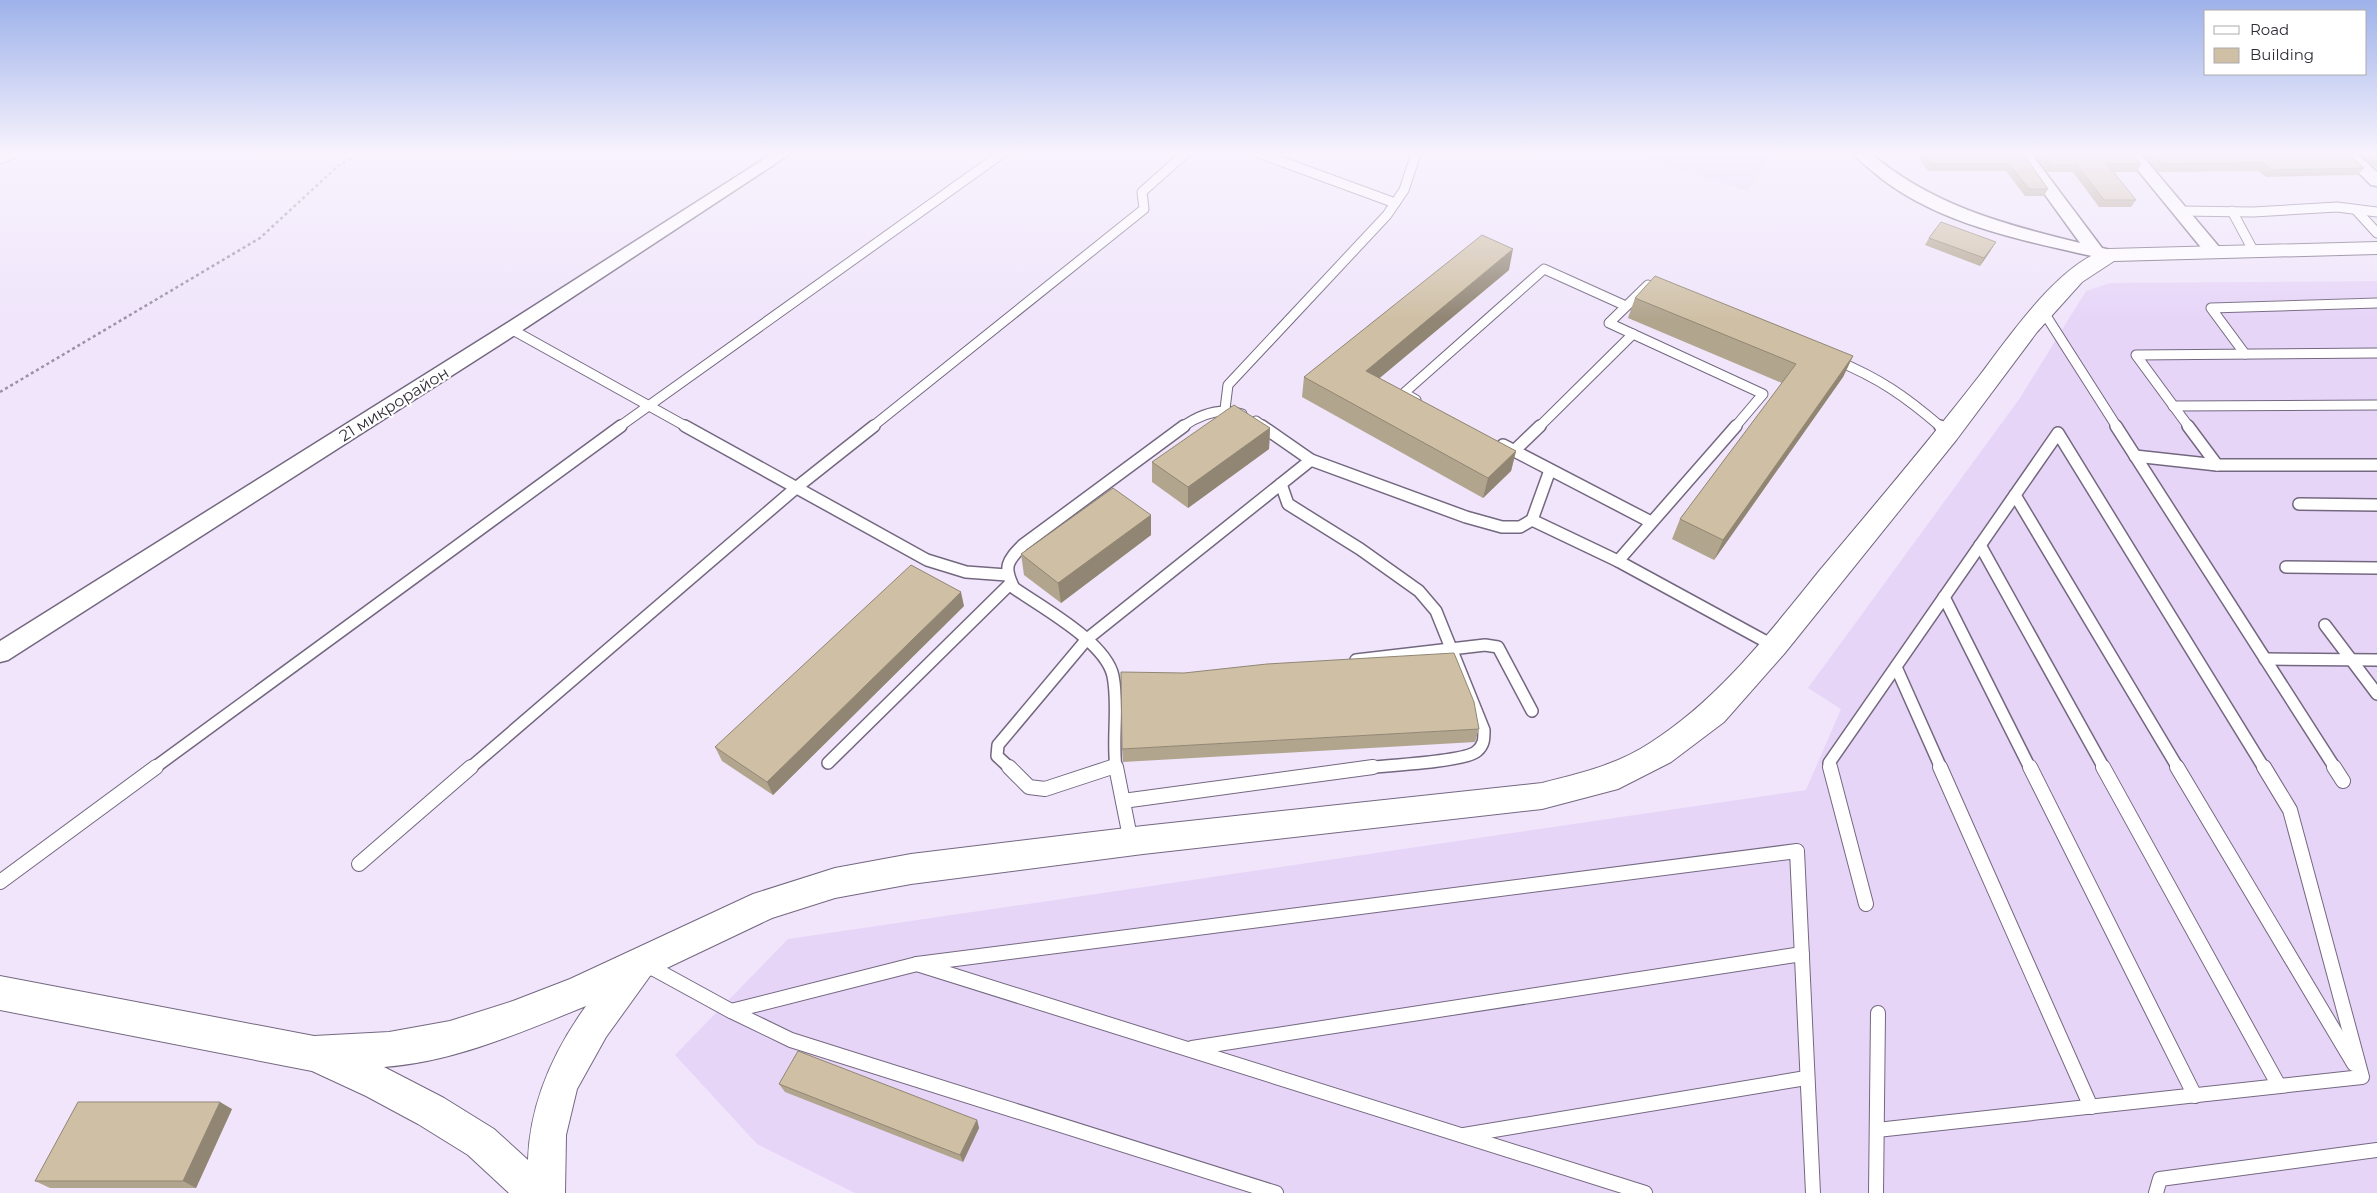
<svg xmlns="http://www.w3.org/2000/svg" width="2377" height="1193" font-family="Montserrat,sans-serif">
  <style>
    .built { fill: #e7d5f8 }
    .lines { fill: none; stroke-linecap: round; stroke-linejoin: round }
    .lane-far2-casing { stroke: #746880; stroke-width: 11 }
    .lane-far1-casing { stroke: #746880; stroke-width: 14 }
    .lane-casing { stroke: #746880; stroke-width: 16 }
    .street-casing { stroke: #746880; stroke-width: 3 }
    .secondary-casing { stroke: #746880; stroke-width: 2 }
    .path { stroke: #9b92a3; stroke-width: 2.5; stroke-dasharray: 3 3; stroke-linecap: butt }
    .lane-far2 { stroke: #fff; stroke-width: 9 }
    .lane-far1 { stroke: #fff; stroke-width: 11 }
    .lane { stroke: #fff; stroke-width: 14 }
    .street { fill: #fff; fill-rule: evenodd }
    .secondary { fill: #fff; fill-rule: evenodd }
    .wall { fill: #b2a58e }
    .shaded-wall { fill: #918674 }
    .building { fill: #cfc0a5; stroke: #918674 }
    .labels { text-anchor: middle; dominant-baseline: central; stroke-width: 4.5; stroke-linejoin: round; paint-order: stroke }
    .street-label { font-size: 16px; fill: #302b35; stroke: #fff }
  </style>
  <rect width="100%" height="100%" fill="#f0e5fb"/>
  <g class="built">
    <path d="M1624,152H1774L1747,191Z"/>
    <path d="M2377,281V1193H855L757,1144L675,1055L788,939L1806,790L1841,709L1808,688L2020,398L2086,291L2110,283Z"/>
  </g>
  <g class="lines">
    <g class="lane-far2-casing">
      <g id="lane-far2">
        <path d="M1256,152L1395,203"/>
        <path d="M0,159L17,152"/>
        <path d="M2356,210L2377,233"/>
        <path d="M2180,211L2253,212L2337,207L2377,212"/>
        <path d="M2232,211L2254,252"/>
        <path d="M1648,285L1609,323L1763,394L1735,427"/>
        <path d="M2043,311L2117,427"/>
        <path d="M511,329L687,427"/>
        <path d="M2245,354L2211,308L2377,303"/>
        <path d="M1835,360C1879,378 1905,396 1941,427"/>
        <path d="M1416,400L1404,393L1544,269L1626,306"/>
        <path d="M2173,406L2377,405"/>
        <path d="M1225,409L1228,385L1387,215L1404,190L1416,154L1412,152"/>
        <path d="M1256,421L1264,427"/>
        <path d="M619,427L1004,152"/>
        <path d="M872,427L1144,209L1142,192L1187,152"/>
        <path d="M1182,427C1200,414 1221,407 1242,414"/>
        <path d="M1539,427L1633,334"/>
        <path d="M2189,427L2136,355L2377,353"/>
      </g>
    </g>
    <g class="lane-far1-casing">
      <g id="lane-far1">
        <path d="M685,426L927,560L966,572L1007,575"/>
        <path d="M1262,426L1311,460"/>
        <path d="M1940,426L1948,433"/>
        <path d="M2116,426L2335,768"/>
        <path d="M2188,426L2217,465"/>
        <path d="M1503,445L1651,522"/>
        <path d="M1514,451L1540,426"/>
        <path d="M2135,456L2217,465H2377"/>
        <path d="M1550,470L1532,520L1618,561L1774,646"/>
        <path d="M1281,484L1288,504L1360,549L1419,591L1436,611L1484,730C1484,739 1484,745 1477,751C1466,762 1381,766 1361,768"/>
        <path d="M2015,495L2178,768"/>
        <path d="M2299,504L2377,505"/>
        <path d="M1980,545L2104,768"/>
        <path d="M1618,561L1736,426"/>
        <path d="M2286,567L2377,568"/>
        <path d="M1944,597L2030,768"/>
        <path d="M2325,625L2377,694"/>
        <path d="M2265,659L2377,660"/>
        <path d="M1356,660L1485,645L1498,647L1532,711"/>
        <path d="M1896,667L1941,768"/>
        <path d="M828,763L1011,583"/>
        <path d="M154,768L621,426"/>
        <path d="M470,768L797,487L874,426"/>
        <path d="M1010,768L997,756L998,745L1087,639L1311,460L1466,517L1502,527H1520L1532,520"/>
        <path d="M1108,768L1116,766"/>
        <path d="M1116,768C1112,738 1119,706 1113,676C1106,642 1041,607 1014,588C1003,567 1007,561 1023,545L1184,426"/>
        <path d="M1830,768L1829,763L2058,433L2264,768"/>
      </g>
    </g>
    <g class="lane-casing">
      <g id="lane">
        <path d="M1009,767L1029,787L1045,789L1112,767"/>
        <path d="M1116,767L1131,842"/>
        <path d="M1830,767L1866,904"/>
        <path d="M1940,767L2091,1107"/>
        <path d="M2030,767L2195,1096"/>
        <path d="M2103,767L2279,1086"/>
        <path d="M2177,767L2354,1064"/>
        <path d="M2334,767L2343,781"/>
        <path d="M1123,801L1373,767"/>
        <path d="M359,864L471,767"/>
        <path d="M0,882L156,767"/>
        <path d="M647,965L731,1011L791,1040L1276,1193"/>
        <path d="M731,1011L917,964"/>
        <path d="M1192,1048L1802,954"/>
        <path d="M1877,1130L2362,1077L2290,810L2264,767"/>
        <path d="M1464,1135L1806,1078"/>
        <path d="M1645,1193L917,964L1797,851L1813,1193"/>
        <path d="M1876,1193L1878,1013"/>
        <path d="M2156,1193L2160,1179L2377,1150"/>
      </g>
    </g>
    <g class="street-casing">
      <g id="street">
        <path d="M775,152H793L518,333L8,660L0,662V641L504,325Z"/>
        <path d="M1852,152H1869C1931,205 2002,224 2080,243L2014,152H2030L2102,248L2115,251L2118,255L2115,259L2109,260C2029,241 1935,226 1871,170C1865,165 1857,159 1852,152Z"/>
        <path d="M2123,152H2139L2220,248L2223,252L2220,256H2208Z"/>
        <path d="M2338,152H2355L2377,172V186L2371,185Z"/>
      </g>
    </g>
    <g class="secondary-casing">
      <path id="secondary" d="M2377,242V254L2114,261L2082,282L2037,332L1957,439L1784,654L1724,722L1671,762L1618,789L1542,809L1143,854L911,884L835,898L772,918L650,976L606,1037L577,1089L566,1135L565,1193H509L468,1155L418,1124L366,1096L312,1071L0,1010V976L314,1036L389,1032L450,1021L513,1001L570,979L753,894L835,868L911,854L1143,826L1542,783C1580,773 1617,765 1650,743C1719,699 1769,633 1820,570C1874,506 1928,442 1980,375C2009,337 2061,260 2109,249ZM586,1006C553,1052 530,1103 528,1160L494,1129L444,1098L384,1067C454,1062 522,1032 586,1006Z"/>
    </g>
    <path class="path" d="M0,392L260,238L339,165L363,152"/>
    <use href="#lane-far2" class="lane-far2"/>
    <use href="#lane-far1" class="lane-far1"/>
    <use href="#lane" class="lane"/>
    <use href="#street" class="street"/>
    <use href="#secondary" class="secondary"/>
  </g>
  <g class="wall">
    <path d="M1915,152H2022L2048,189L2044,196H2025L2006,171H1928Z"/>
    <path d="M2032,152H2130L2141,164L2137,172H2113L2136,200L2131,207H2099L2073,172H2047Z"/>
    <path d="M2141,152H2347L2364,168L2358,175L2266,177L2259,171L2158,172Z"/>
    <path d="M2357,152H2377V167H2374Z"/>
    <path d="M1929,238L1991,250L1980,266L1925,245Z"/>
    <path d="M1509,270L1379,378L1516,451L1511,471L1483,498L1302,397L1304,377Z"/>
    <path d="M1635,298L1853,356L1843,377L1714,560L1672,539L1680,519L1782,383L1628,318Z"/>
    <path d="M1270,428L1269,449L1188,508L1152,482V462Z"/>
    <path d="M1151,515V535L1061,603L1024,575L1021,554Z"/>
    <path d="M964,606L773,795L722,761L715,747Z"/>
    <path d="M1479,729L1475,742L1123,762L1122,749Z"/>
    <path d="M779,1084L977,1120L979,1128L963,1162L785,1092Z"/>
    <path d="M232,1109L196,1188H50L35,1181Z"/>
  </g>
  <g class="shaded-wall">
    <path d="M1996,242L1991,250L1980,266L1984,258Z"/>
    <path d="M1513,249L1509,270L1363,392L1366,371Z"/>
    <path d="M1853,356L1843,377L1714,560L1723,540Z"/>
    <path d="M1270,428L1269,449L1188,508V487Z"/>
    <path d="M1516,451L1511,471L1483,498L1488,478Z"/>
    <path d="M1151,515V535L1061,603L1058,583Z"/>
    <path d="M961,592L964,606L773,795L767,782Z"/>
    <path d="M220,1102L232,1109L196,1188L183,1181Z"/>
    <path d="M977,1120L979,1128L963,1162L960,1155Z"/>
  </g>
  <g class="building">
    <path d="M1923,152H2022L2048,189H2029L2009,164H1932Z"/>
    <path d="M2041,152H2130L2141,164H2107L2136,200H2104L2077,165H2051Z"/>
    <path d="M2152,152H2347L2364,168L2271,170L2264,163L2163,164Z"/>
    <path d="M2371,152H2377V157Z"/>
    <path d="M1941,222L1996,242L1984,258L1929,238Z"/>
    <path d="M1482,235L1513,249L1366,371L1516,451L1488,478L1304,377Z"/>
    <path d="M1655,276L1853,356L1723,540L1680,519L1796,364L1635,298Z"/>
    <path d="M1234,405L1270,428L1188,487L1152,462Z"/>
    <path d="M1113,488L1151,515L1058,583L1021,554Z"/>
    <path d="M911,565L961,592L767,782L715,747Z"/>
    <path d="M1454,653L1474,702L1479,729L1122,749L1121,672L1184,673L1267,664Z"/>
    <path d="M798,1051L977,1120L960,1155L779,1084Z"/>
    <path d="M78,1102H220L183,1181H35Z"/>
  </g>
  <linearGradient id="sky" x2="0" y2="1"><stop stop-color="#9eb2ea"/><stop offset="0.48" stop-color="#f8f3fd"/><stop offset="1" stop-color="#f8f3fd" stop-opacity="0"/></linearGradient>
  <rect width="2377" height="319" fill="url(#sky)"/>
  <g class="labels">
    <g class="street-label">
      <text transform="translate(394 404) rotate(-32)">21 микрорайон</text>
    </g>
  </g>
  <rect x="2204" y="10" width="162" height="65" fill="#ffffff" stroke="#acaaae"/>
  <rect x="2214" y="26" width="25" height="8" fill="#ffffff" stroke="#acaaae"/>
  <text x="2250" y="35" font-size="15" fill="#302b35">Road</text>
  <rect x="2214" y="48" width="25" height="15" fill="#cfc0a5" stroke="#acaaae"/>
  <text x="2250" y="60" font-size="15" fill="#302b35">Building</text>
</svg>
